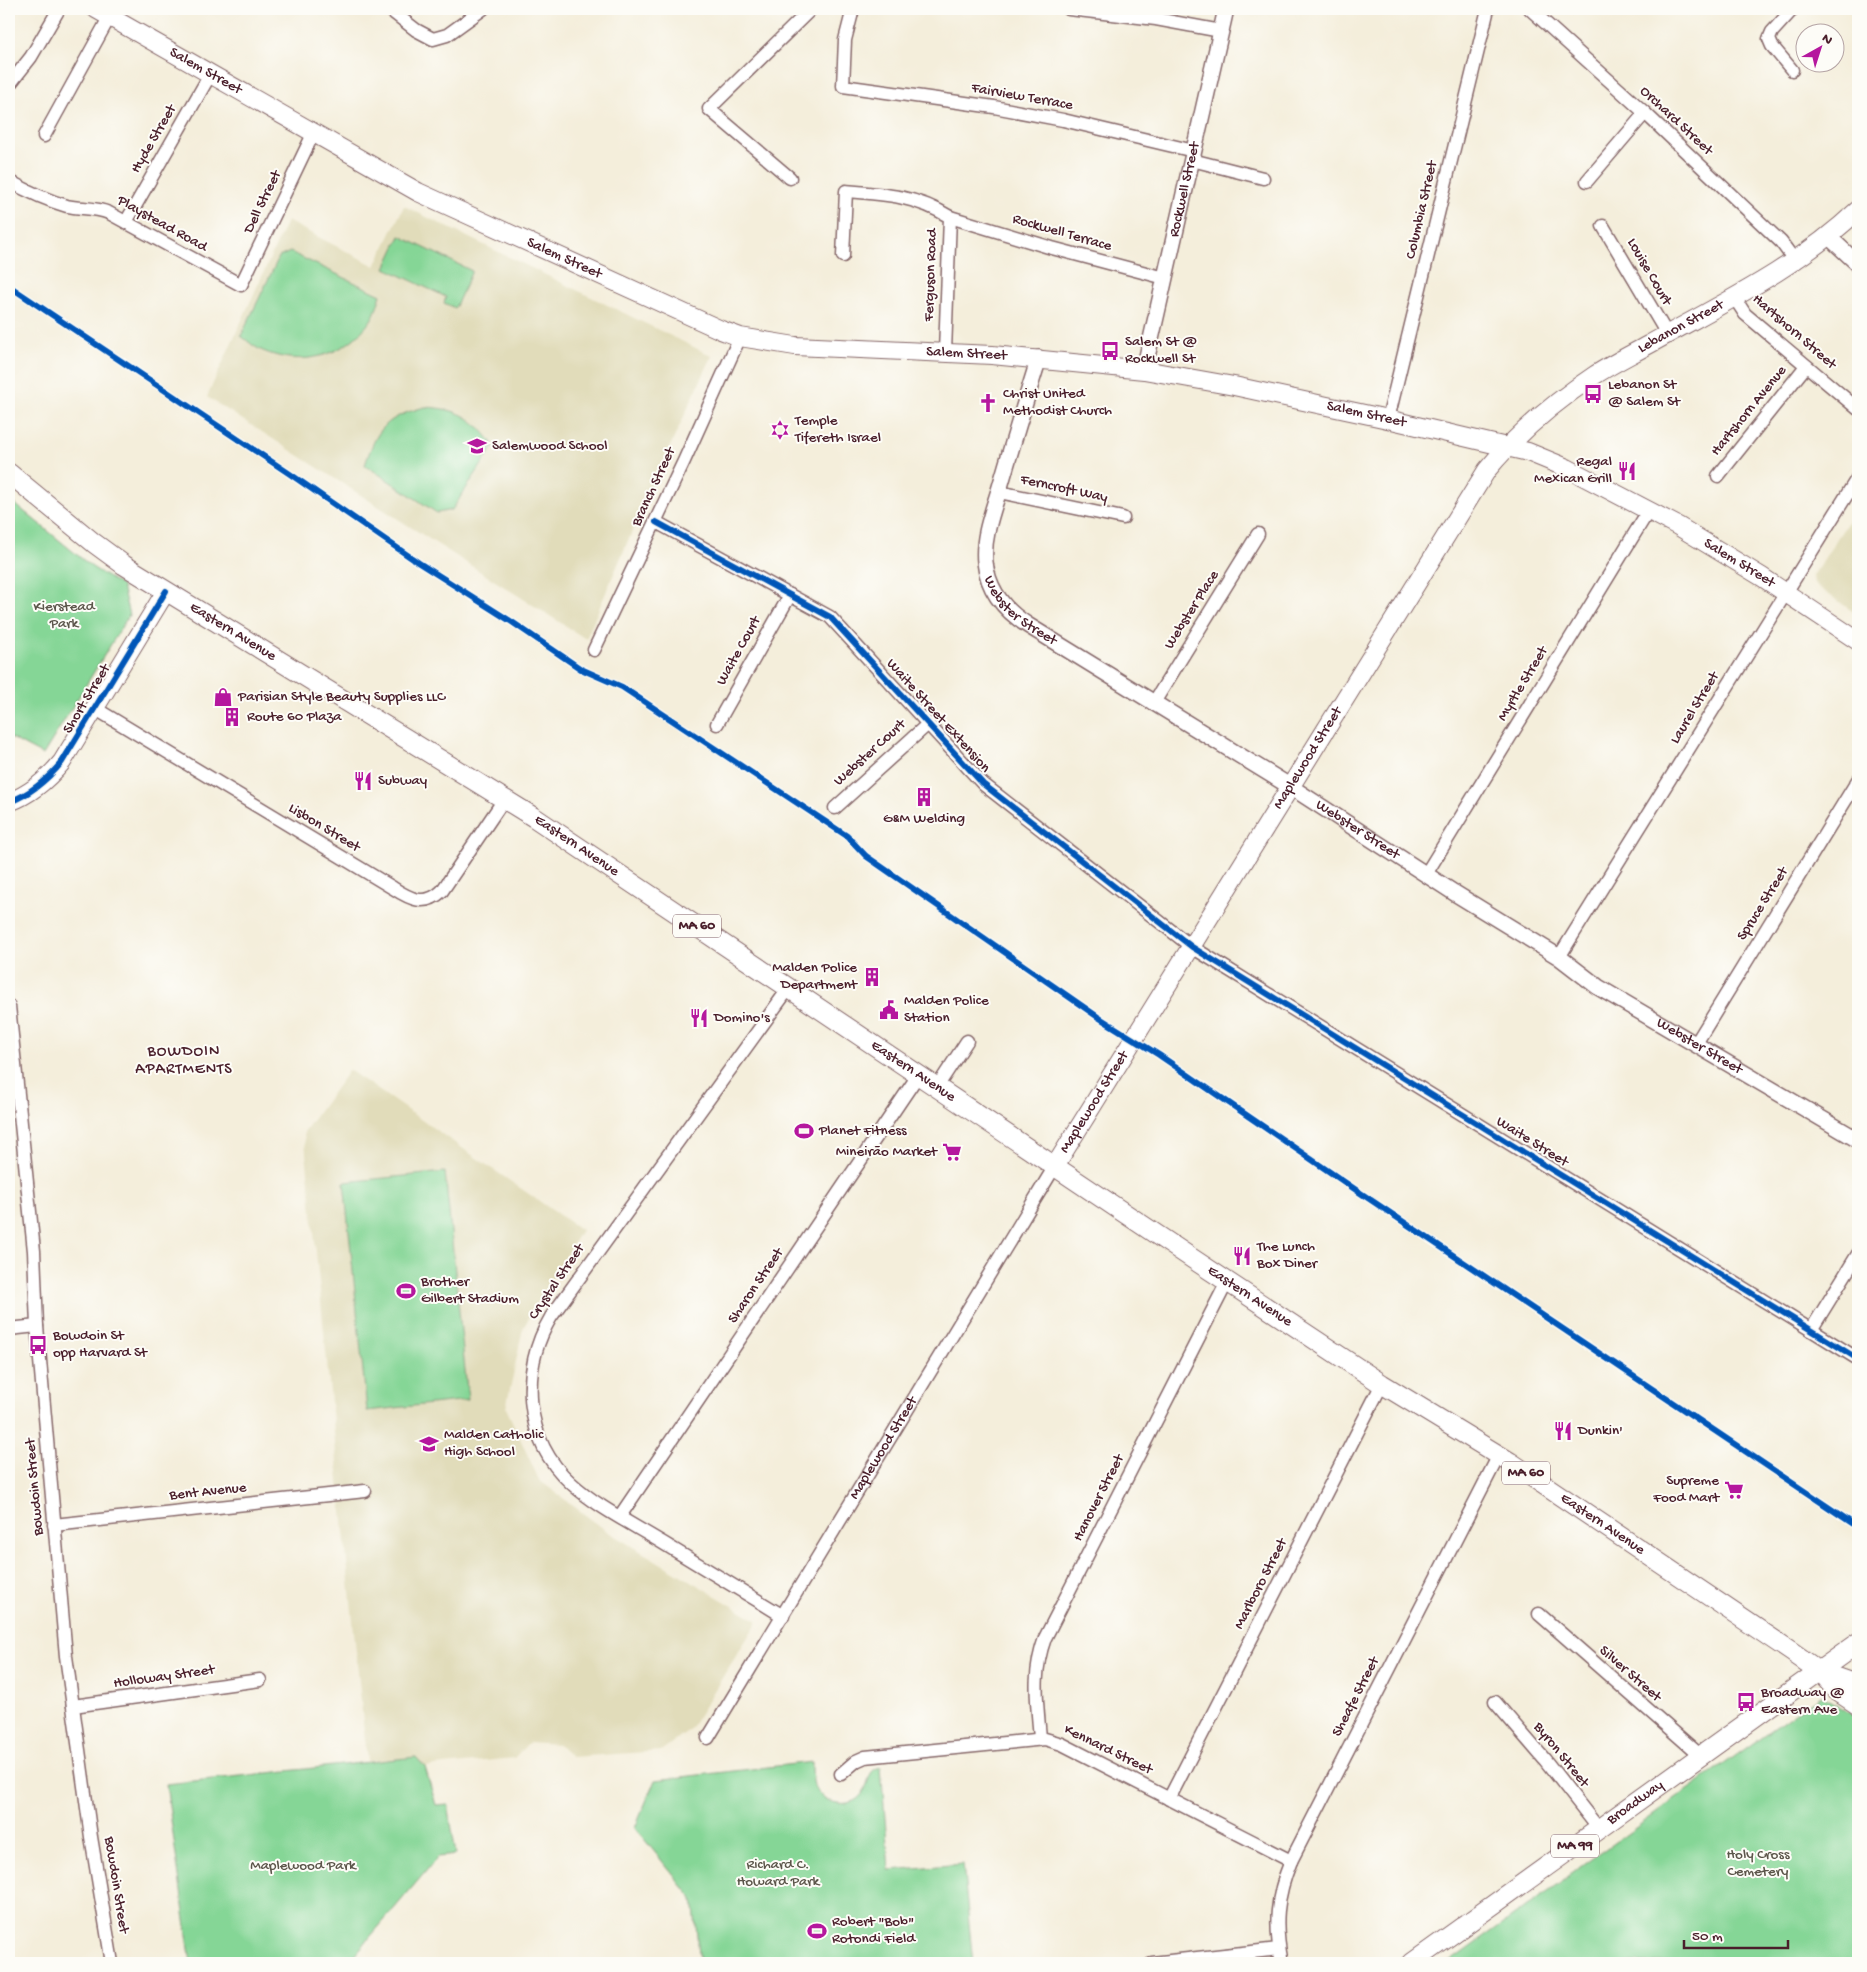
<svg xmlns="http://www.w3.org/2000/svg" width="1867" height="1972" font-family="'Gochi Hand',sans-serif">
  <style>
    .built { fill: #e1dcba }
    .green { fill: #85d696; stroke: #687a60 }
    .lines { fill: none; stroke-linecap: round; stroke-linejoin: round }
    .minor-casing { stroke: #866769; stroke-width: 15 }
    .tertiary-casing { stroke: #866769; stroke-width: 18 }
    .secondary-casing { stroke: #866769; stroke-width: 20 }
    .primary-casing { stroke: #866769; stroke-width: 21 }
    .minor { stroke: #fff; stroke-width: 12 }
    .tertiary { stroke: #fff; stroke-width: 15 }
    .secondary { stroke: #fff; stroke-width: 18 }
    .primary { stroke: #fff; stroke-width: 19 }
    .cycleway-casing { stroke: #fdfcf7; stroke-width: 9 }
    .cycleway { stroke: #0057b8; stroke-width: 6 }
    .labels { text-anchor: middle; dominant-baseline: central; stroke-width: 4; stroke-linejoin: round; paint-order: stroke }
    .shield { fill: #fdfcf7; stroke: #806168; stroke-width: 1 }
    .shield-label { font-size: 14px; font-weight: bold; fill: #4a1f2b }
    .street-label { font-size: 15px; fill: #4a1f2b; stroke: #fdfcf7 }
    .poi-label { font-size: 15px; fill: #4a1f2b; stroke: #fdfcf7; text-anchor: start }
    .park-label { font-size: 15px; fill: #5c564b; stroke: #fdfcf7 }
    .neighbourhood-label { font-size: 16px; letter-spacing: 1px; fill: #4a1f2b; stroke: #fdfcf7 }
  </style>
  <rect width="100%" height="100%" fill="#fdfcf7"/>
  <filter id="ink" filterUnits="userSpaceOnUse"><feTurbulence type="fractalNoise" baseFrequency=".02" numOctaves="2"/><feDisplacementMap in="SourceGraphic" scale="10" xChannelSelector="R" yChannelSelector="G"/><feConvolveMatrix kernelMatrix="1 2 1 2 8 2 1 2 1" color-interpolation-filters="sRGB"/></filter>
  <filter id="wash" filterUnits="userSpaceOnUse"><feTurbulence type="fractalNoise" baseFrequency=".0096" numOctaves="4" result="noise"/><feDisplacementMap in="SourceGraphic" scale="20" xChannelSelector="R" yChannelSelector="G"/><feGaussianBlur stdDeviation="1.12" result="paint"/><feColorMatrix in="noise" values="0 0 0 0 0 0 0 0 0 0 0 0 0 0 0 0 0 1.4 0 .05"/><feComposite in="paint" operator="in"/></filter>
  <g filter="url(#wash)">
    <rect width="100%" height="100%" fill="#f4eedb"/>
    <g class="built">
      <path d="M404,206L712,356L648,494L586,639L207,397L287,221L375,266Z"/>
      <path d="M1858,506V615L1821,589L1814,583L1813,576Z"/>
      <path d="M349,1070L581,1230L523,1328L506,1408L539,1480L608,1532L758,1621L690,1729L661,1751L571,1757L558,1744L530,1742L514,1758L425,1767L416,1757L367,1761L304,1132Z"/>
    </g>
    <g class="green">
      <path d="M400,236L472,271L455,308L444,303L446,297L385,268Z"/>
      <path d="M290,252L381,295C378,303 376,313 371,320C346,356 303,368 263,351C255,348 248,341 241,336L279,257Z"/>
      <path d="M425,407C459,409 474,417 494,446L452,510L437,513L365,465C377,428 386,417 425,407Z"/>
      <path d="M9,499L92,567L122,586L129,615L43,755L9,737Z"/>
      <path d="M445,1172L468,1400L367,1411L344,1182Z"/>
      <path d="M1820,1695L1858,1717V1963H1448Z"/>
      <path d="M416,1757L425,1767L436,1805L448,1804L456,1855L438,1857L348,1963H191L166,1784Z"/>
      <path d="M812,1762C812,1770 812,1778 814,1786C821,1801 843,1809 857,1799C872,1788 864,1770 881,1767L889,1870L963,1864L973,1963H700L693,1899L635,1828L655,1780Z"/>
    </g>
  </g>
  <g filter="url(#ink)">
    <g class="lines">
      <g class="minor-casing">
        <g id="minor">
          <path d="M389,9L416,30L433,39L447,35L483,9"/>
          <path d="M853,9L845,40L843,86L994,107L1063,120L1194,151"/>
          <path d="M1069,9L1156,19L1221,31"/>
          <path d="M1530,9L1645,113L1781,242L1795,261"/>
          <path d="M1792,70L1772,46L1769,39L1772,32L1793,9"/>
          <path d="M9,85L31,57L59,9"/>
          <path d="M44,136L110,16"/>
          <path d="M1192,160L1263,178"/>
          <path d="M790,178L709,109L811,9"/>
          <path d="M9,181C27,191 46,200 67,206C81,209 95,207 109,213L241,285L314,132"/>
          <path d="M1587,181L1645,113"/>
          <path d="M950,217L1052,248L1165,278"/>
          <path d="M126,222L211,73"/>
          <path d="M1603,226L1667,334"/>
          <path d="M843,256L846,191C886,194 916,196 950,217L945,352"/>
          <path d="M1734,297L1745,314L1858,409"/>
          <path d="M1388,419L1488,9"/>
          <path d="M1718,476L1806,366"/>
          <path d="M999,492L1123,518"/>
          <path d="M656,522L830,617L983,784L1192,947L1858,1359"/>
          <path d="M594,650L684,461L740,337"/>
          <path d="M1153,704L1258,534"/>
          <path d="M96,709L393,888C410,899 425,907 442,891L505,798"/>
          <path d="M717,724L790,595"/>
          <path d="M835,808L928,724"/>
          <path d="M1426,874L1649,510"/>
          <path d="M1559,957L1858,477"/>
          <path d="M9,1006L34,1251L37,1326L66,1656L91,1837L112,1963"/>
          <path d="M1695,1045L1858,780"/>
          <path d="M937,1087L967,1041"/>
          <path d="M9,1329L37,1326"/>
          <path d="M1811,1330L1858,1254"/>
          <path d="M620,1516L919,1074"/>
          <path d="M54,1525L365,1491"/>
          <path d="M1539,1614L1701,1756"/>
          <path d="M783,1616C743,1592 703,1567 663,1543C634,1525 597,1507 571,1483C523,1440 520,1369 551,1317L789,988"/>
          <path d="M1495,1702L1545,1760L1599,1829"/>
          <path d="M73,1706L260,1680"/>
          <path id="s1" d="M708,1738L1055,1166"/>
          <path d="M1040,1738C1037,1701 1032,1674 1045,1638L1227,1282"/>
          <path d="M841,1774L856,1761L865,1757L1045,1739L1062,1744L1291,1861"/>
          <path d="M1169,1799L1382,1384"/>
          <path d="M1152,1963L1279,1949"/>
          <path d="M1282,1963C1274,1925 1276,1897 1291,1861L1499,1455"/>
        </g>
      </g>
      <g class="tertiary-casing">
        <g id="tertiary">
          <path d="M1828,236L1858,264"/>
          <path id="s2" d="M1039,358C1026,399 1014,439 1002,480C995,506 982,535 985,562C988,591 1005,611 1029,626L1291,787L1453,892L1559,957L1598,987L1858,1140"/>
          <path id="s3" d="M1144,370L1226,9"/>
        </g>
      </g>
      <g class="secondary-casing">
        <g id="secondary">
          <path id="s4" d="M96,9L418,192L721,330L740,337L795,346L992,355L1144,370L1234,386L1383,418L1528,452L1567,468L1678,526L1762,577L1858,641"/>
          <path d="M9,802C31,794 47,780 62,762L166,591"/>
          <path id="s5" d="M1055,1166L1487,470C1517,434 1556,401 1595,375C1612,364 1630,355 1648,345C1721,304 1797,268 1858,210"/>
        </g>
      </g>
      <g class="primary-casing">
        <g id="primary">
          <path id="s6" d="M9,473L94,543L124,565L535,818L1193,1259L1382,1384L1510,1462L1792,1652L1819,1671L1837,1691L1858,1705"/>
          <path d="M1823,1673L1849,1682L1858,1688"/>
          <path id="s7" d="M1412,1963L1858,1643"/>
        </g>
      </g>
      <use href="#minor" class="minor"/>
      <use href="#tertiary" class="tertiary"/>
      <use href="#secondary" class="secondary"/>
      <use href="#primary" class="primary"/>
      <g class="cycleway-casing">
        <g id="cycleway">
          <path d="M9,286L290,474L419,563L512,622L581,669L622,687L847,836L866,856L1098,1017L1159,1055L1359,1192L1858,1527"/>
          <path d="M656,522L830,617L983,784L1192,947L1858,1359"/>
          <path d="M9,802C31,794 47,780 62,762L166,591"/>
        </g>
      </g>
      <use href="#cycleway" class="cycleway"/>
    </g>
  </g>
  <defs>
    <g id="bus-bare" transform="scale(1.5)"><path d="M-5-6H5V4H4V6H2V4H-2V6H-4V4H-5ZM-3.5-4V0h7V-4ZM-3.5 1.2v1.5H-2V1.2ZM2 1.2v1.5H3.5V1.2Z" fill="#b5179e" stroke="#fdfcf7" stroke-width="2.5" paint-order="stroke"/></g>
    <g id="church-bare" transform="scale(1.5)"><path d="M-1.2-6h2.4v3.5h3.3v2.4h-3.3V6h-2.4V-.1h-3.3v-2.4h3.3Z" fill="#b5179e" stroke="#fdfcf7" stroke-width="2.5" paint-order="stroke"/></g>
    <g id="synagogue-bare" transform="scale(1.5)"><path d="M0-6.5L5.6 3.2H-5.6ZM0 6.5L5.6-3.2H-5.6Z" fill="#b5179e" stroke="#fdfcf7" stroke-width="2.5" paint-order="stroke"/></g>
    <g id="school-bare" transform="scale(1.5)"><path d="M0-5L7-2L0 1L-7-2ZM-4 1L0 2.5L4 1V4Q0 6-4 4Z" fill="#b5179e" stroke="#fdfcf7" stroke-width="2.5" paint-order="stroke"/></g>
    <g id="restaurant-bare" transform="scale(1.5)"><path d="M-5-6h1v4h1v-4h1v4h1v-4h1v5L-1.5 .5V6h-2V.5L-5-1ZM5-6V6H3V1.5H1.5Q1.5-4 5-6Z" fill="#b5179e" stroke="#fdfcf7" stroke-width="2.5" paint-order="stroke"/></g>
    <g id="shop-bare" transform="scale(1.5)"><path d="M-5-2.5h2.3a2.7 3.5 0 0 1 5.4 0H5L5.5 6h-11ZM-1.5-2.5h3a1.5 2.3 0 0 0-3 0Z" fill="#b5179e" stroke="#fdfcf7" stroke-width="2.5" paint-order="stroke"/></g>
    <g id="building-bare" transform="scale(1.5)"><path d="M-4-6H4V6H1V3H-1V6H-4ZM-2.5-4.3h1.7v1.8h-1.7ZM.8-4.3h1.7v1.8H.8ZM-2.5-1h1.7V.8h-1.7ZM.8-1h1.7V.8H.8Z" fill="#b5179e" stroke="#fdfcf7" stroke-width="2.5" paint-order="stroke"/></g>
    <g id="civic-bare" transform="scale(1.5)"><path d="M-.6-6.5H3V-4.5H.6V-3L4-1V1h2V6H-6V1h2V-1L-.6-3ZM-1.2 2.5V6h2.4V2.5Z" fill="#b5179e" stroke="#fdfcf7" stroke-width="2.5" paint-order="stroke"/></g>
    <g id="stadium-bare" transform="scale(1.5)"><path d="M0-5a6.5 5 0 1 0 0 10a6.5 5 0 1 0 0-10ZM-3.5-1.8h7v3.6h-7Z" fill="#b5179e" stroke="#fdfcf7" stroke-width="2.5" paint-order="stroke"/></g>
    <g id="supermarket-bare" transform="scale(1.5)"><path d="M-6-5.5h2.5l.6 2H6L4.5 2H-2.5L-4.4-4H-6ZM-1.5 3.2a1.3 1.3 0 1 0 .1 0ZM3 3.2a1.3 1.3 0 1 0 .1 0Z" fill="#b5179e" stroke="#fdfcf7" stroke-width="2.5" paint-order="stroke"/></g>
  </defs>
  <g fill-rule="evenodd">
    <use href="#bus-bare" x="1110" y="351"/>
    <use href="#bus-bare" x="1593" y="394"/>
    <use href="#church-bare" x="988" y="403"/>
    <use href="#synagogue-bare" x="780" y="430"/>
    <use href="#school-bare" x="477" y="446"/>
    <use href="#restaurant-bare" x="1627" y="471"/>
    <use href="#shop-bare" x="223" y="697"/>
    <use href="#building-bare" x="232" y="717"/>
    <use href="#restaurant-bare" x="363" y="781"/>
    <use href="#building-bare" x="924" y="797"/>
    <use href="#building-bare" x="872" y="977"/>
    <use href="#civic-bare" x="889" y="1010"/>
    <use href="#restaurant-bare" x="699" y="1018"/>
    <use href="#stadium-bare" x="804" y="1131"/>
    <use href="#supermarket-bare" x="952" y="1152"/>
    <use href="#restaurant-bare" x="1242" y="1256"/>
    <use href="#stadium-bare" x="406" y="1291"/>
    <use href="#bus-bare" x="38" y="1345"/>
    <use href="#restaurant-bare" x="1563" y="1431"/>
    <use href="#school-bare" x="429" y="1444"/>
    <use href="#supermarket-bare" x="1734" y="1490"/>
    <use href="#bus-bare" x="1746" y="1702"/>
    <use href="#stadium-bare" x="817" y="1931"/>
  </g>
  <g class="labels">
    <g class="shield">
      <rect x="673" y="914.5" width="48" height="23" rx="4"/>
      <rect x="1502" y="1461.5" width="48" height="23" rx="4"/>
      <rect x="1551" y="1834.5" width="48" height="23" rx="4"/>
    </g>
    <g class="shield-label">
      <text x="697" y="926">MA 60</text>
      <text x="1526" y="1473">MA 60</text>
      <text x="1575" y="1846">MA 99</text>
    </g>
    <g class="street-label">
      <text stroke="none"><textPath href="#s4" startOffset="126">Salem Street</textPath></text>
      <text transform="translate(1022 97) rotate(10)">Fairview Terrace</text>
      <text transform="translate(1676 121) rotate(43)">Orchard Street</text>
      <text transform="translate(154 139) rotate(-60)">Hyde Street</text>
      <text stroke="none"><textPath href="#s3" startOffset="185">Rockwell Street</textPath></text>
      <text transform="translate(263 202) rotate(-64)">Dell Street</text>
      <text transform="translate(1422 210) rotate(-77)">Columbia Street</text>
      <text transform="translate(162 224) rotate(29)">Playstead Road</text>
      <text transform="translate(1062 233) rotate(16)">Rockwell Terrace</text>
      <text stroke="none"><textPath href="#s4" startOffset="531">Salem Street</textPath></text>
      <text transform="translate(1649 272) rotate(60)">Louise Court</text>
      <text transform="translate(931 275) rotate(-88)">Ferguson Road</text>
      <text stroke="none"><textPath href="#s5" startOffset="1062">Lebanon Street</textPath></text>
      <text transform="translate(1794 332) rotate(41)">Hartshorn Street</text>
      <text stroke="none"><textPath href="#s4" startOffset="951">Salem Street</textPath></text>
      <text transform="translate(1749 411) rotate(-51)">Hartshorn Avenue</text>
      <text stroke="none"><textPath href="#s4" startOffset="1356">Salem Street</textPath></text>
      <text transform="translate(654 487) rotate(-65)">Branch Street</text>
      <text transform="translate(1064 489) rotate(12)">Ferncroft Way</text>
      <text stroke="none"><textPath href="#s4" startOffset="1761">Salem Street</textPath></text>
      <text stroke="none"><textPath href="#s2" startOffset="275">Webster Street</textPath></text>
      <text transform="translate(1192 610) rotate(-58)">Webster Place</text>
      <text stroke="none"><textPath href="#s6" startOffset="275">Eastern Avenue</textPath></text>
      <text transform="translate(739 651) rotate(-61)">Waite Court</text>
      <text transform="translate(1523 684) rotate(-59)">Myrtle Street</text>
      <text transform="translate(87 699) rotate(-59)">Short Street</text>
      <text transform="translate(1695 708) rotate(-59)">Laurel Street</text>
      <text transform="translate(938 716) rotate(48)">Waite Street Extension</text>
      <text transform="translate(870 753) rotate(-42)">Webster Court</text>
      <text stroke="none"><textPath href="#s5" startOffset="480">Maplewood Street</textPath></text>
      <text transform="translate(324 828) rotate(31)">Lisbon Street</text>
      <text stroke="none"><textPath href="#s2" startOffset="679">Webster Street</textPath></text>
      <text stroke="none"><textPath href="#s6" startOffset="680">Eastern Avenue</textPath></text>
      <text transform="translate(1763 904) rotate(-58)">Spruce Street</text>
      <text stroke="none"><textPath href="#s2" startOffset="1084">Webster Street</textPath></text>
      <text stroke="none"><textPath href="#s6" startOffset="1085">Eastern Avenue</textPath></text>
      <text stroke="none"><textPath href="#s5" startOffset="75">Maplewood Street</textPath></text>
      <text transform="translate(1532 1142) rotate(32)">Waite Street</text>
      <text transform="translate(557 1282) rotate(-56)">Crystal Street</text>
      <text transform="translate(756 1286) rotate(-56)">Sharon Street</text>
      <text stroke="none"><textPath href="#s6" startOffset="1490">Eastern Avenue</textPath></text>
      <text stroke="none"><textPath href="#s1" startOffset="339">Maplewood Street</textPath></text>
      <text transform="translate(35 1487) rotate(-95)">Bowdoin Street</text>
      <text transform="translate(208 1492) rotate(-6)">Bent Avenue</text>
      <text transform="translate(1099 1498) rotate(-63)">Hanover Street</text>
      <text stroke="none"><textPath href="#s6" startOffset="1910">Eastern Avenue</textPath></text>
      <text transform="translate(1261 1584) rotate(-63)">Marlboro Street</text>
      <text transform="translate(1630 1674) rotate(41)">Silver Street</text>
      <text transform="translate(164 1677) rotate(-8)">Holloway Street</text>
      <text transform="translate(1356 1697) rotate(-63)">Sheafe Street</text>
      <text transform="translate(1108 1750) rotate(26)">Kennard Street</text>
      <text transform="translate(1561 1755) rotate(51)">Byron Street</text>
      <text stroke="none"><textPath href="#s7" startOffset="275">Broadway</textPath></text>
      <text transform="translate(116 1885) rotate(81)">Bowdoin Street</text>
    </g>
    <g class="poi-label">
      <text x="1125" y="342">Salem St @<tspan x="1125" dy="17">Rockwell St</tspan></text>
      <text x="1608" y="385">Lebanon St<tspan x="1608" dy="17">@ Salem St</tspan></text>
      <text x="1003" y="394">Christ United<tspan x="1003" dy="17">Methodist Church</tspan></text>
      <text x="795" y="421">Temple<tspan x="795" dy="17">Tifereth Israel</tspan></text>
      <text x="492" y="446">Salemwood School</text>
      <text x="1612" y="462" text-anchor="end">Regal<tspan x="1612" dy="17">Mexican Grill</tspan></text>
      <text x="238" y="697">Parisian Style Beauty Supplies LLC</text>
      <text x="247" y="717">Route 60 Plaza</text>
      <text x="378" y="781">Subway</text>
      <text x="924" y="819" text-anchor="middle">G&amp;M Welding</text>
      <text x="857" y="968" text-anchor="end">Malden Police<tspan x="857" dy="17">Department</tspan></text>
      <text x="904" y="1001">Malden Police<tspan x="904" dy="17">Station</tspan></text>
      <text x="714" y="1018">Domino's</text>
      <text x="819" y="1131">Planet Fitness</text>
      <text x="937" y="1152" text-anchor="end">Mineirão Market</text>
      <text x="1257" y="1247">The Lunch<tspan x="1257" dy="17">Box Diner</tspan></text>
      <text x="421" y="1282">Brother<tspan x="421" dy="17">Gilbert Stadium</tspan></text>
      <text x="53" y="1336">Bowdoin St<tspan x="53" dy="17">opp Harvard St</tspan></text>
      <text x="1578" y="1431">Dunkin'</text>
      <text x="444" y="1435">Malden Catholic<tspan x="444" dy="17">High School</tspan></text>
      <text x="1719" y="1481" text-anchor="end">Supreme<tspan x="1719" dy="17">Food Mart</tspan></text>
      <text x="1761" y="1693">Broadway @<tspan x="1761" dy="17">Eastern Ave</tspan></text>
      <text x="832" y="1922">Robert "Bob"<tspan x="832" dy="17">Rotondi Field</tspan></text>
    </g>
    <g class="park-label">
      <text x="64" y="607">Kierstead<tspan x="64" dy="17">Park</tspan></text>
      <text x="1758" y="1855">Holy Cross<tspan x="1758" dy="17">Cemetery</tspan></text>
      <text x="778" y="1865">Richard C.<tspan x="778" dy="17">Howard Park</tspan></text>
      <text x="303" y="1866">Maplewood Park</text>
    </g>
    <g class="neighbourhood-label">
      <text x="184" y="1052">BOWDOIN<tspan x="184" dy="18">APARTMENTS</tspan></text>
    </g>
  </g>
  <rect width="1867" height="1972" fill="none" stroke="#fdfcf7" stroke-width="30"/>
  <g transform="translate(1820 48) rotate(39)"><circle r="24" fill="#fdfcf7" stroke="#b5a4a5"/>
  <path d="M0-4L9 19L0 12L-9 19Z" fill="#b5179e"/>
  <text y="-8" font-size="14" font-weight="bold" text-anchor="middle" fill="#4a1f2b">N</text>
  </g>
  <path d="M1684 1940v8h104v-8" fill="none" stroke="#4a1f2b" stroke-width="2.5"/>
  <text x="1692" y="1940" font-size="15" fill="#4a1f2b" stroke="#fdfcf7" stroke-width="4" paint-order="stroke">50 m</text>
</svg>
